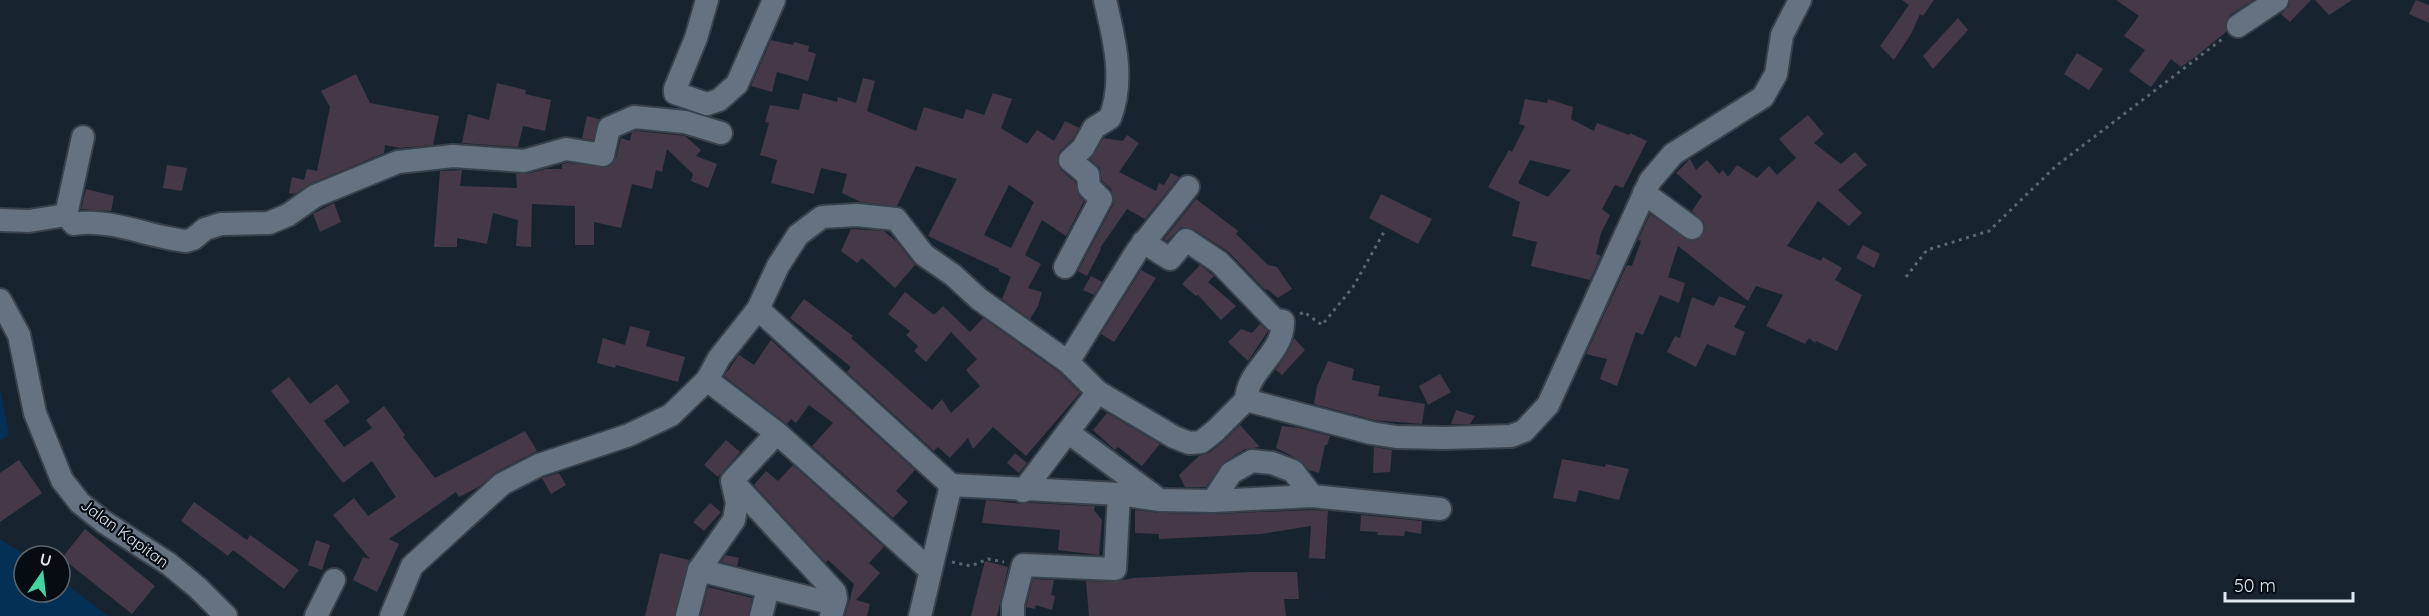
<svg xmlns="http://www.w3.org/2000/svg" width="2429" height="616" font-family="Quicksand,sans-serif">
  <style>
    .green { fill: #043056 }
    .building { fill: #453947; fill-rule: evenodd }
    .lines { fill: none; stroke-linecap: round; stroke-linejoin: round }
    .minor-casing { stroke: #38414c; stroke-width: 26 }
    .path { stroke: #5b6671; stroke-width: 3; stroke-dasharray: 3 4.5; stroke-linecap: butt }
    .minor { stroke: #647281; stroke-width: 22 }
    .labels { text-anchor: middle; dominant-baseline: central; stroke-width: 4.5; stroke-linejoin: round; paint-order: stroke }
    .street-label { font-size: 16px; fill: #dee6ef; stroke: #070c12 }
  </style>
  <rect width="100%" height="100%" fill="#172430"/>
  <g class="green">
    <path d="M0,387L9,435L0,441Z"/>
    <path d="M0,539L27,556H24V592H60V579L108,616H0Z"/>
  </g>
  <g class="building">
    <path d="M1902,0H1934L1923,16L1920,14L1911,34L1894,60L1880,46L1909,5Z"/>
    <path d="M2116,0H2253L2230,15L2226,21V32L2195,57L2181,67L2171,59L2151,87L2129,71L2145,50L2124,36L2139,16Z"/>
    <path d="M2290,0H2311L2290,22L2281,14L2289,6Z"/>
    <path d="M2315,0H2352L2329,15Z"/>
    <path d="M2416,0L2429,5V23L2409,14Z"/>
    <path d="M1958,18L1968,30L1933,69L1923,56Z"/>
    <path d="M771,40L793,45L794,42L809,46L808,51L816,54L808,81L777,72L772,92L751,86Z"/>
    <path d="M2077,53L2103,69L2089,90L2064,74Z"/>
    <path d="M356,74L370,103L439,116L433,145L400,148L385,145L384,153L310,184L294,194L289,193L292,177L304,180L307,169L317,171L330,107L321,91Z"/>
    <path d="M863,78L875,81L867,111L916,131L924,107L963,119L966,109L984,115L993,93L1012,99L1001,128L1027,144L1037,130L1054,141L1065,121L1079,128L1072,140L1060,151L1057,157V163L1061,170L1075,182L1079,196L1084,201L1066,236L1042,220L1025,255L1041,264L1028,288L1042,292L1038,306L1030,319L1002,299L1011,277L999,271V269L928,236L957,179L916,166L897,206L861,202L842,193L847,174L821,168L814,194L771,183L777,160L760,155L769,123L765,122L770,105L799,110L803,93L837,102L838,97L856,103ZM1009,185L1034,202L1011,248L984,235Z"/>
    <path d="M497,83L526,90L525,94L551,100L545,131L523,126L518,147L462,143L468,114L489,120Z"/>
    <path d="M1525,99L1547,103L1548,99L1573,107L1571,119L1594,131L1597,123L1629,135L1630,133L1647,141L1623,188L1615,185L1602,209L1610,215L1601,233L1596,254L1601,256L1590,280L1531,266L1537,242L1512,236L1520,202L1488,187L1509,150L1512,152L1525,126L1519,124ZM1530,160L1571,170L1548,197L1518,183Z"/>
    <path d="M1808,115L1824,134L1814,143L1841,164L1855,152L1867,165L1838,190L1862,213L1849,226L1818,201L1787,246L1821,261L1823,257L1842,268L1835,280L1862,295L1837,351L1816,341L1815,343L1809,338L1805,344L1766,326L1783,295L1756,286L1748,301L1678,246L1668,277L1685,283L1679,303L1660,295L1643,335L1636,332L1617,386L1600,379L1607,359L1586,354L1627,265L1632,266L1641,241L1638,240L1650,214L1690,241L1698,240L1705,230L1704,222L1692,211L1702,196L1676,173L1690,159L1696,170L1707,160L1719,174L1723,170L1728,177L1737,165L1757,178L1769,166L1777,175L1796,158L1779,139Z"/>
    <path d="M587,116L599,119L593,140L582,138Z"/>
    <path d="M636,131L685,136L701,150L696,156L717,164L708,188L691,181L693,174L667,149L662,172L656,170L652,189L632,184L621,228L594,222V245H575V206L532,204L531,247L516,246L518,220L493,213L487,244L457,238V247H434L440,171L462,170L460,186L517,188L516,174H527L546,169H562V164L567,163L608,167L616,158L621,138L630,141L632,132Z"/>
    <path d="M1127,135L1139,143L1119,172L1156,191L1159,183L1164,185L1171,173L1179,177L1145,219L1127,209L1100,248L1101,249L1087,276L1078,271L1113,205L1114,198L1111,189L1102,181L1100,168L1090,159L1104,138L1123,141Z"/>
    <path d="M167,165L187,168L182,191L163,188Z"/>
    <path d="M86,189L114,196L111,211L81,209Z"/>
    <path d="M1381,194L1432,219L1418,244L1369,218Z"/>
    <path d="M1196,199L1238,231L1236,234L1268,265L1277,267L1292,289L1278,298L1267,289L1265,290L1229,252L1193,229L1181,227L1167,241L1164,239Z"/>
    <path d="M334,203L341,222L320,232L313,214Z"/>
    <path d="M851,229L884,231L896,241L915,265L895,288L862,258L857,263L841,251Z"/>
    <path d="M1863,245L1880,254L1874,268L1856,258Z"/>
    <path d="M1200,265L1214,276L1208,282L1236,306L1221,320L1198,295L1196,296L1182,284Z"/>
    <path d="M1141,270L1156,278L1114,342L1101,334Z"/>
    <path d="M1091,276L1102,282L1094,295L1083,290Z"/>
    <path d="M905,292L934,315L943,306L970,332L983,318L1059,372L1080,393L1026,456L993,427L973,449L968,438L950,458L938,447L934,451L847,372L851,367L790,318L804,299L853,336L851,338L932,410L942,399L951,413L980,386L966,370L977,359L951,332L926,362L914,351L918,346L906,335L910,331L888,314Z"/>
    <path d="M1719,296L1746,306L1734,327L1745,332L1735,356L1707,344L1696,367L1667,352L1675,336L1680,338L1692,297L1714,306Z"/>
    <path d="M1260,324L1268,331L1248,361L1228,342L1241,329L1252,333Z"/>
    <path d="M630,326L650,331L646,346L685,357L678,382L616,365L615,368L597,363L603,338L625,345Z"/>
    <path d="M1294,338L1305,350L1282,375L1276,370L1289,350Z"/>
    <path d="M771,340L915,470L896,491L908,502L893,518L812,446L833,423L809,405L796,423L791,419L787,424L724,376L739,355L754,365Z"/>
    <path d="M1328,361L1354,369L1352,380L1380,386L1378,396L1425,404L1422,424L1374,420L1314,404L1317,386Z"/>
    <path d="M1440,374L1451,392L1428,405L1419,386Z"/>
    <path d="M289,377L310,404L337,384L350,402L324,421L344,447L372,428L366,420L384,406L405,435L403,437L435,478L525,431L537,451L496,472L480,486L459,497L456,492L389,539L399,544L377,592L353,580L363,557L370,559L333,515L354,498L368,516L396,497L372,461L343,483L271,391Z"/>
    <path d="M1456,410L1475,416L1470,424H1451Z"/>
    <path d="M1107,413L1160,444L1142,466L1118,447L1115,450L1093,430Z"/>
    <path d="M1240,425L1260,447L1245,449L1224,462L1206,487H1185L1179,475L1199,456L1209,453L1223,442Z"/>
    <path d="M1282,426L1299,428L1330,436L1327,445H1325L1319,473L1309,470L1298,459L1276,448Z"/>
    <path d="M726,440L740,452L718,477L704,465Z"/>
    <path d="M1374,447L1392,450L1390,472L1373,473Z"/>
    <path d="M1015,453L1027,463L1019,473L1007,463Z"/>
    <path d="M1562,459L1605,467L1606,464L1629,469L1619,500L1579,490L1576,502L1553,498Z"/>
    <path d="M19,460L42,493L0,522V473Z"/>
    <path d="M793,465L884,547L869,563L880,573L856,600L870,604L867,616H845L854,584L828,560L826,563L754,485L766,471L778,481Z"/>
    <path d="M559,473L566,485L551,494L542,478Z"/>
    <path d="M986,500L1022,504L1029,503L1095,506L1094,510L1102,520L1099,555L1058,550L1060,530L982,523Z"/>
    <path d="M194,502L247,540L250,535L299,570L284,589L233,550L228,556L181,521Z"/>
    <path d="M710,503L721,512L704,531L693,522Z"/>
    <path d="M1135,510L1160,513L1213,514L1312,510L1328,511L1325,559L1309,558L1311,526L1261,534L1159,539V534L1135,533Z"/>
    <path d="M1361,515L1422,521L1421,534L1405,531L1404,536L1377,535L1378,532L1360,531Z"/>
    <path d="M85,529L155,586L132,614L62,558Z"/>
    <path d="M316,540L330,545L322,570L308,565Z"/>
    <path d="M660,553L689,560L674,616H645Z"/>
    <path d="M726,555L739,558L737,566L721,562Z"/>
    <path d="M985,561L1008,567L999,608L997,616H971Z"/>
    <path d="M1251,572H1297L1299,599H1284L1286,616H1089L1086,581L1114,582L1133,578Z"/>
    <path d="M1033,579L1054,580L1051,595L1055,596L1052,610L1036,605L1035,609L1026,607Z"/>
    <path d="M708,587L752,598L748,616H701Z"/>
  </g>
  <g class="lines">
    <g class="minor-casing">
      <g id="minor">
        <path d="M707,0L696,38L675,89V93L707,104L719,100L737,84L774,0"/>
        <path d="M2238,26L2277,0"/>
        <path d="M1644,193L1692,228"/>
        <path d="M66,215L83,137"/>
        <path d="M0,220L29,221L66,215L74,224C111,218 149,237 186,241L193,239L205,229L221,224L269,223L288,215L315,196L398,162L453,156L524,161L566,149L603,155L609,128L634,117L685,122L721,133"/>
        <path d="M1143,242L1170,259L1186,240L1219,262L1275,320L1283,321C1284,354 1247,369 1246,400"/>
        <path d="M1065,267L1101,199L1089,187L1088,175L1070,160L1083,148L1094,128L1110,118C1125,80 1114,38 1105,0"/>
        <path d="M0,300L19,335L35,413L62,480L80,503L104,522L169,564L198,588L226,616"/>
        <path d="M758,309L951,485L920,616"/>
        <path d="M1068,362L1137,251L1188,187"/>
        <path d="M707,380L777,433L930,570"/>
        <path d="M1069,433L1157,498"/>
        <path d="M733,482L835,592L836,599L831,616"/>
        <path d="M951,485L1119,494L1160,500L1213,501L1312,496L1440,509"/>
        <path d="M1023,491L1098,392"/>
        <path d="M1213,501L1231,473L1252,461L1272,463L1293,471L1312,496"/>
        <path d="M699,570L834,604"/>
        <path d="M316,616L334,580"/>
        <path d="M391,616L412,566L502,484L539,465L629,435L671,415L707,380L719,358L758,309L778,266L798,235L822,217L857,215L896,219L924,255L953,275L979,299L1068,362L1098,392L1174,437L1189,443L1201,442L1215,431L1246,400L1371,433L1396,437L1445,438L1511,436L1524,431L1548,405L1650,181L1673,154L1763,97L1776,74L1782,35L1800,0"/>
        <path d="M687,616L699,570L734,520L737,503L732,481L777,433"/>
        <path d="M761,616L768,589"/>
        <path d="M1013,616V604L1023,565L1115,569L1119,494"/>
      </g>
    </g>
    <g class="path">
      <path d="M1906,277L1927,250L1989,231L2056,166L2225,37"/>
      <path d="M1300,314L1304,312L1322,325L1353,287L1384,232"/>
      <path d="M952,562L971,566L988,559L1004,562"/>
    </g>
    <use href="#minor" class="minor"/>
  </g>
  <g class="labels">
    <g class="street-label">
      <text transform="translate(125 533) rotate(36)">Jalan Kapitan</text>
    </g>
  </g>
  <g transform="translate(42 574) rotate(14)"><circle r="28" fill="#070c12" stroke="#5d636a" stroke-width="1.5"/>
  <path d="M0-4.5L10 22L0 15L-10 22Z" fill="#44d49f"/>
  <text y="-9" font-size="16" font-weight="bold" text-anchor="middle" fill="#dee6ef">U</text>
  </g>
  <path d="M2225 592v9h128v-9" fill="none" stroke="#dee6ef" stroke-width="3"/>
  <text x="2234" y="592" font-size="18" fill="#dee6ef" stroke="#070c12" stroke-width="4.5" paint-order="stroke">50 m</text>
</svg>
